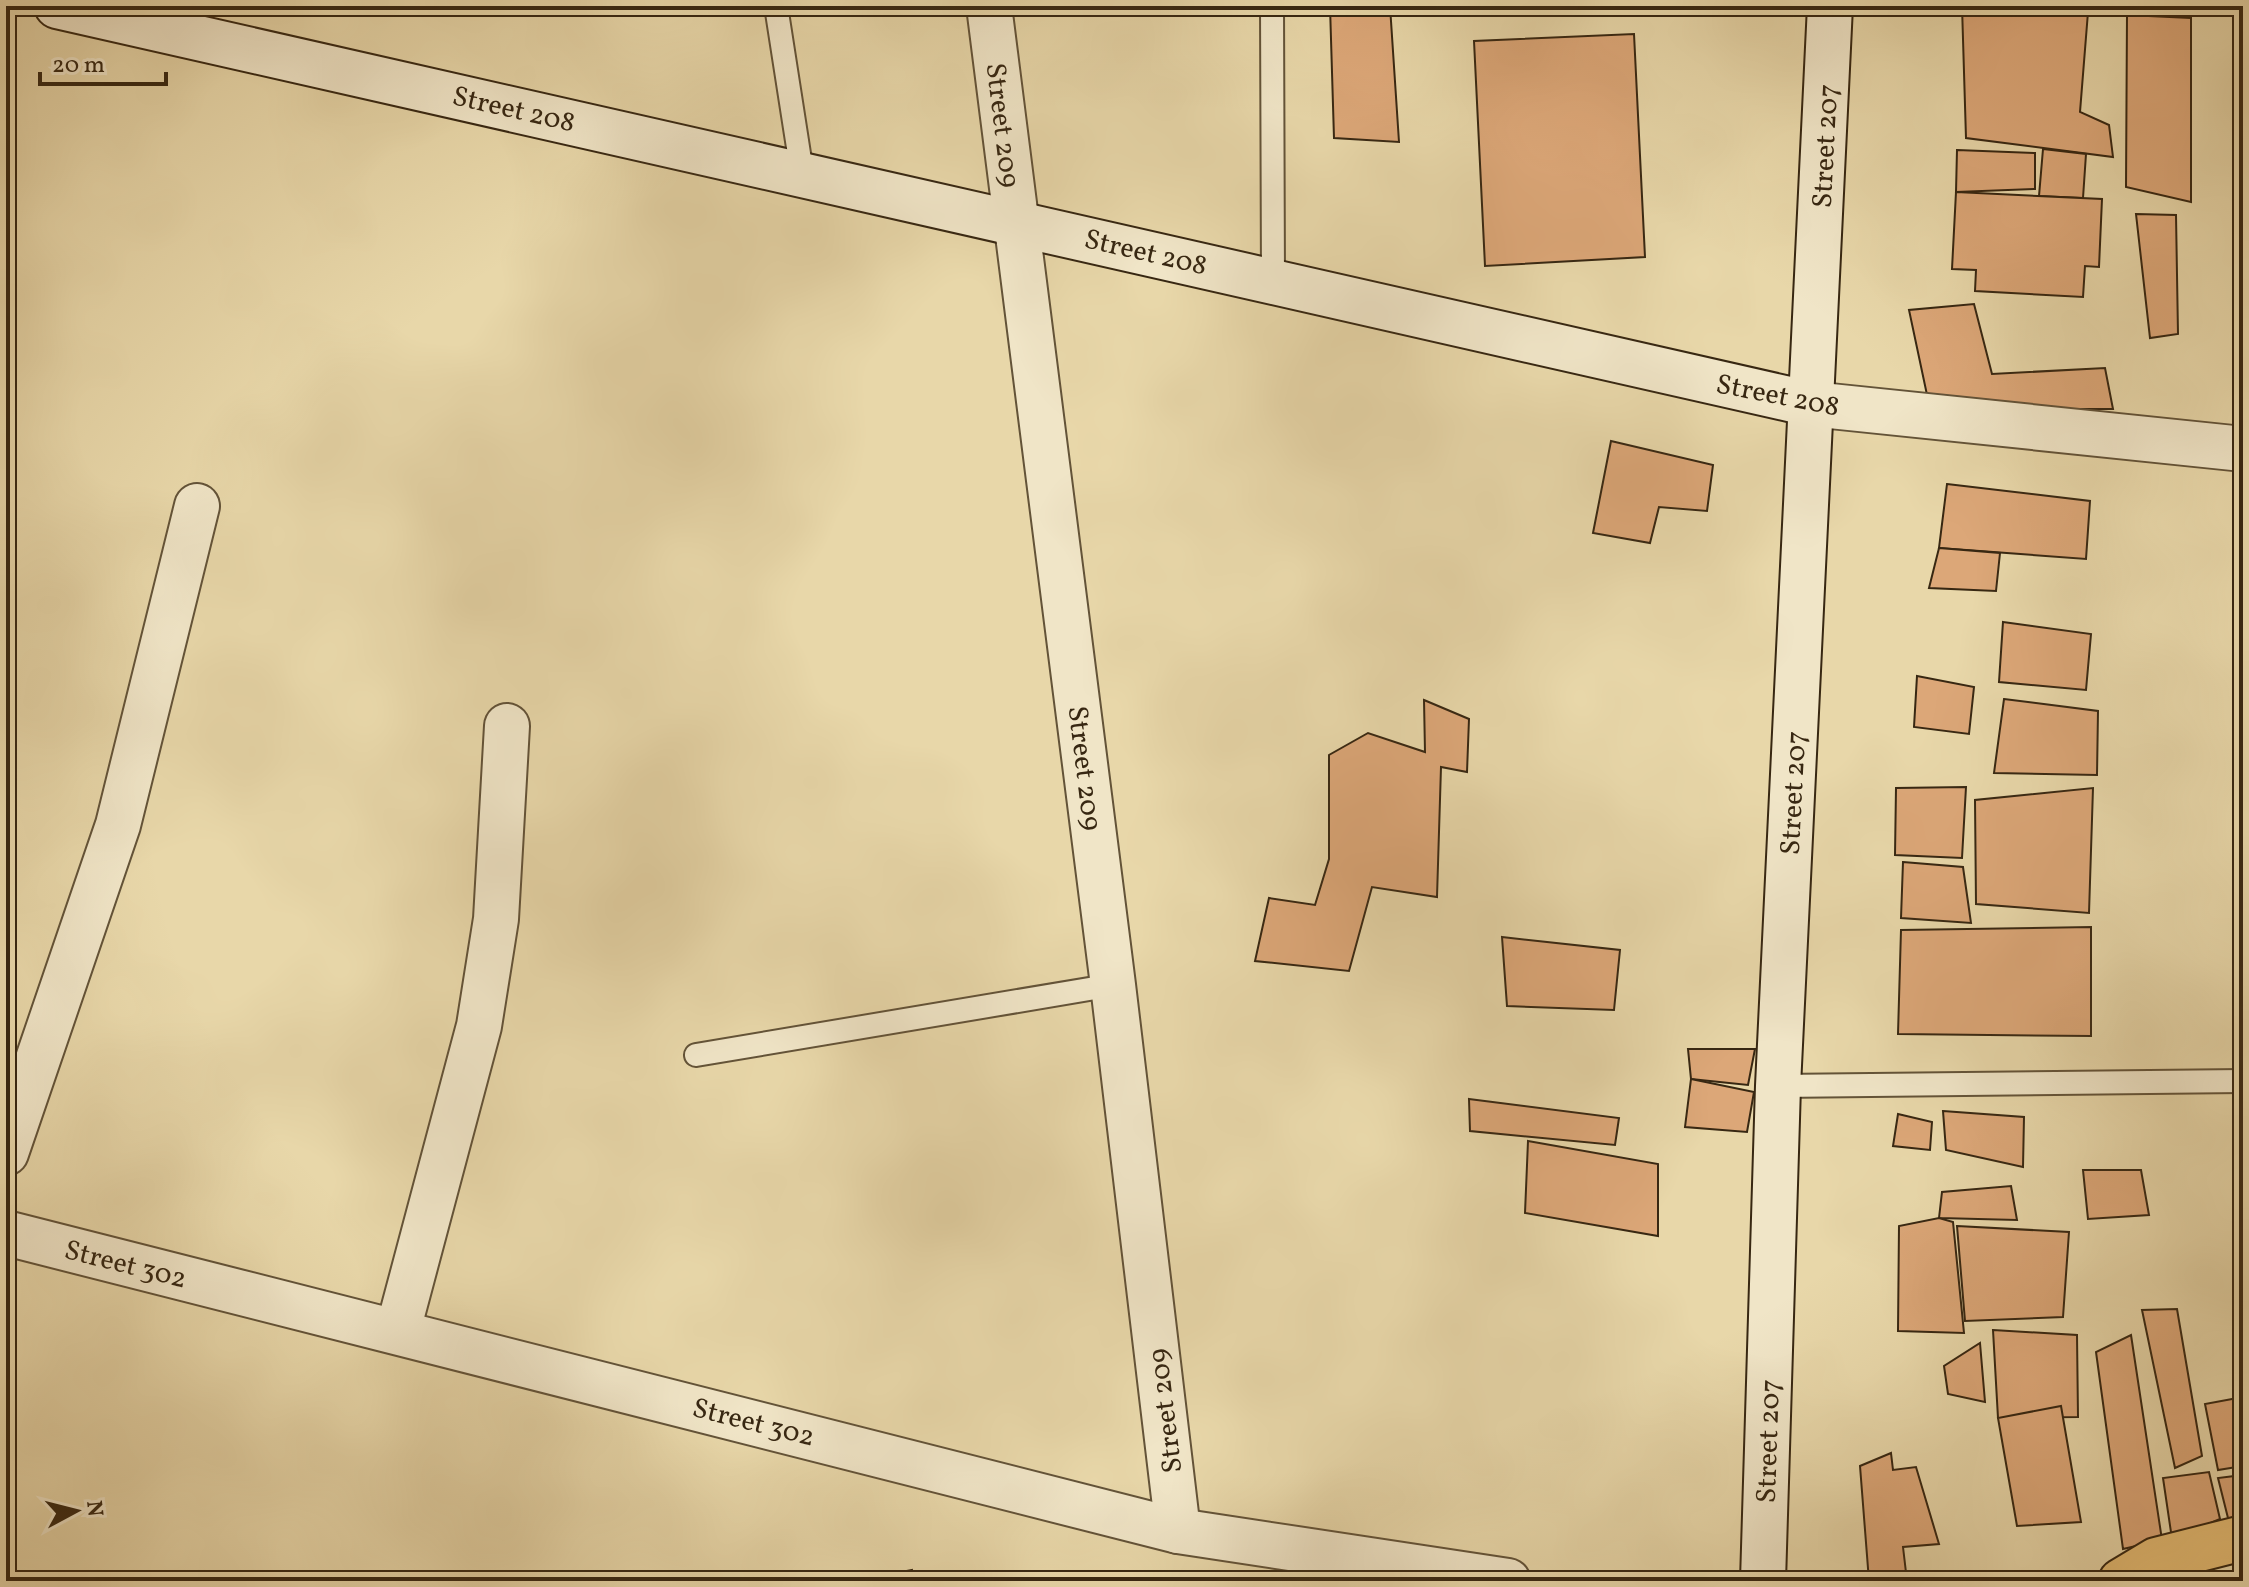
<svg xmlns="http://www.w3.org/2000/svg" width="2249" height="1587" font-family="Vollkorn,serif">
  <style>
    .building { fill: #dca778; stroke: #372712; stroke-width: 2 }
    .lines { fill: none; stroke-linecap: round; stroke-linejoin: round }
    .lane-casing { stroke: #635338; stroke-width: 26 }
    .street-casing { stroke: #635338; stroke-width: 48 }
    .secondary-casing { stroke: #372712; stroke-width: 48 }
    .primary-casing { stroke: #372712; stroke-width: 48 }
    .lane { stroke: #f0e5c7; stroke-width: 22 }
    .street { stroke: #f0e5c7; stroke-width: 44 }
    .secondary { stroke: #f0e5c7; stroke-width: 44 }
    .primary { stroke: #e4bc74; stroke-width: 44 }
    .labels { text-anchor: middle; stroke-width: 6; stroke-linejoin: round; paint-order: stroke }
    .street-label { font-size: 28px; fill: #372712; stroke: #f0e5c7 }
  </style>
  <rect width="100%" height="100%" fill="#e8d7a9"/>
  <filter id="stains"><feTurbulence type="fractalNoise" baseFrequency=".0025" numOctaves="4"/><feColorMatrix values="0 0 0 0 .2 0 0 0 0 .09 0 0 0 0 .02 0 0 0 .5 -.17"/></filter>
  <radialGradient id="worn" r=".72"><stop offset=".6" stop-color="#630" stop-opacity="0"/><stop offset="1" stop-color="#630" stop-opacity=".3"/></radialGradient>
  <g class="building">
    <polygon points="1330,6 1390,6 1399,142 1334,138"/>
    <polygon points="1962,6 2025,6 2088,12 2080,112 2109,125 2113,157 1966,138"/>
    <polygon points="2127,15 2191,18 2191,202 2126,187"/>
    <polygon points="1634,34 1645,257 1485,266 1474,41"/>
    <polygon points="2043,149 2086,154 2083,198 2039,196"/>
    <polygon points="1957,150 2035,153 2035,189 1956,192"/>
    <polygon points="1956,192 2102,199 2099,267 2085,266 2083,297 1975,291 1976,270 1952,269"/>
    <polygon points="2136,214 2176,215 2178,334 2150,338"/>
    <polygon points="1974,304 1992,374 2105,368 2113,409 1930,409 1909,310"/>
    <polygon points="1611,441 1713,465 1707,511 1659,507 1650,543 1593,533"/>
    <polygon points="1947,484 2090,501 2086,559 1939,548"/>
    <polygon points="1939,548 2000,553 1996,591 1929,588"/>
    <polygon points="2003,622 2091,634 2086,690 1999,682"/>
    <polygon points="1917,676 1974,687 1969,734 1914,727"/>
    <polygon points="2004,699 2098,711 2097,775 1994,773"/>
    <polygon points="1424,700 1469,719 1467,772 1441,767 1437,897 1372,887 1349,971 1255,961 1269,898 1315,905 1329,859 1329,755 1368,733 1425,752"/>
    <polygon points="1966,787 1962,858 1895,855 1896,788"/>
    <polygon points="2093,788 2089,913 1976,904 1975,800"/>
    <polygon points="1903,862 1963,867 1971,923 1901,918"/>
    <polygon points="2091,927 2091,1036 1898,1034 1901,930"/>
    <polygon points="1502,937 1620,950 1614,1010 1507,1006"/>
    <polygon points="1688,1049 1755,1049 1748,1085 1691,1079"/>
    <polygon points="1691,1079 1754,1092 1747,1132 1685,1127"/>
    <polygon points="1469,1099 1619,1118 1615,1145 1470,1131"/>
    <polygon points="1943,1111 2024,1117 2023,1167 1946,1150"/>
    <polygon points="1898,1114 1932,1122 1930,1150 1893,1146"/>
    <polygon points="1528,1141 1658,1164 1658,1236 1525,1213"/>
    <polygon points="2083,1170 2141,1170 2149,1215 2088,1219"/>
    <polygon points="2011,1186 2017,1220 1939,1218 1942,1192"/>
    <polygon points="1939,1218 1953,1222 1964,1333 1898,1331 1899,1226"/>
    <polygon points="1957,1226 2069,1232 2063,1317 1965,1321"/>
    <polygon points="2177,1309 2202,1456 2175,1468 2142,1310"/>
    <polygon points="1993,1330 2077,1335 2078,1417 1998,1418"/>
    <polygon points="2131,1335 2162,1540 2123,1549 2096,1352"/>
    <polygon points="1980,1343 1985,1402 1948,1394 1944,1366"/>
    <polygon points="2243,1397 2243,1466 2218,1470 2205,1404"/>
    <polygon points="2061,1406 2081,1522 2017,1526 1998,1418"/>
    <polygon points="1891,1453 1893,1470 1916,1467 1939,1544 1903,1547 1907,1581 1869,1581 1860,1466"/>
    <polygon points="2209,1472 2220,1519 2172,1539 2163,1478"/>
    <polygon points="2243,1475 2243,1520 2230,1526 2218,1478"/>
    <polygon points="912,1570 914,1581 855,1581"/>
  </g>
  <g class="lines">
    <defs>
      <g id="lane">
        <polyline points="776,6 802,173"/>
        <polyline points="1272,6 1273,281"/>
        <polyline points="696,1055 1113,985"/>
        <polyline points="1778,1086 2243,1081"/>
      </g>
      <g id="street">
        <polyline points="989,6 1113,985 1178,1531"/>
        <polyline points="1811,404 2243,449"/>
        <polyline points="6,1153 118,825 197,506"/>
        <polyline points="6,1233 1178,1531 1508,1581"/>
        <polyline points="398,1330 479,1026 496,919 507,726"/>
      </g>
      <g id="secondary">
        <polyline points="57,6 1811,404"/>
        <polyline points="1763,1581 1778,1086 1830,6"/>
      </g>
      <polyline id="primary" points="2121,1581 2156,1560 2243,1538"/>
    </defs>
    <use href="#lane" class="lane-casing"/>
    <use href="#street" class="street-casing"/>
    <use href="#secondary" class="secondary-casing"/>
    <use href="#primary" class="primary-casing"/>
    <use href="#lane" class="lane"/>
    <use href="#street" class="street"/>
    <use href="#secondary" class="secondary"/>
    <use href="#primary" class="primary"/>
  </g>
  <g class="labels">
    <g class="street-label">
      <text transform="translate(514 108) rotate(13)" y="10">Street 208</text>
      <text transform="translate(1004 125) rotate(83)" y="10">Street 209</text>
      <text transform="translate(1824 146) rotate(-87)" y="10">Street 207</text>
      <text transform="translate(1146 251) rotate(13)" y="10">Street 208</text>
      <text transform="translate(1778 394) rotate(11)" y="10">Street 208</text>
      <text transform="translate(1086 768) rotate(83)" y="10">Street 209</text>
      <text transform="translate(1792 793) rotate(-87)" y="10">Street 207</text>
      <text transform="translate(126 1263) rotate(14)" y="10">Street 302</text>
      <text transform="translate(1164 1411) rotate(-97)" y="10">Street 209</text>
      <text transform="translate(754 1421) rotate(14)" y="10">Street 302</text>
      <text transform="translate(1767 1441) rotate(-88)" y="10">Street 207</text>
    </g>
  </g>
  <rect width="2249" height="1587" fill="none" stroke="#e8d7a9" stroke-width="32"/>
  <rect x="8" y="8" width="2233" height="1571" fill="none" stroke="#372712" stroke-width="4"/>
  <rect x="16" y="16" width="2217" height="1555" fill="none" stroke="#372712" stroke-width="2"/>
  <g transform="translate(76 1511) rotate(83)" stroke="#f0e5c7" stroke-width="6" paint-order="stroke">
  <path d="M0-6L14 30L0 20L-14 30Z" fill="#372712"/>
  <text y="-12" font-size="22" font-weight="bold" text-anchor="middle" fill="#372712">N</text>
  </g>
  <path d="M40 72v12h126v-12" fill="none" stroke="#372712" stroke-width="4"/>
  <text x="52" y="72" font-size="24" fill="#372712" stroke="#f0e5c7" stroke-width="6" paint-order="stroke">20 m</text>
  <rect width="100%" height="100%" filter="url(#stains)"/>
  <rect width="100%" height="100%" fill="url(#worn)"/>
</svg>
